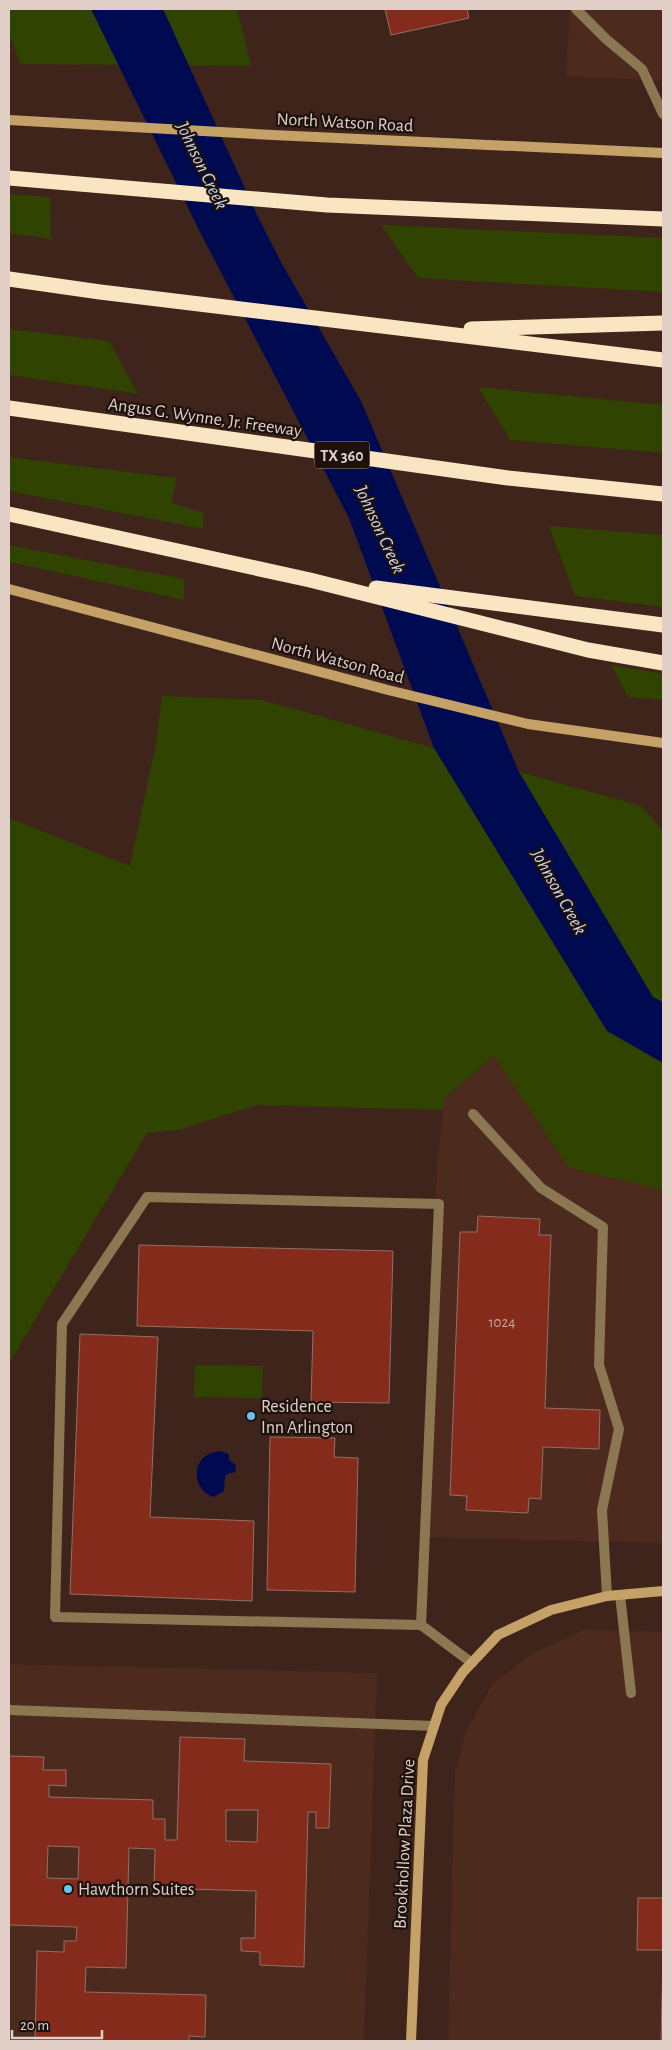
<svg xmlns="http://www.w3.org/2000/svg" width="672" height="2050" font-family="'Alegreya Sans',sans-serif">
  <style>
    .built { fill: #4c2b1e }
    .green { fill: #304300 }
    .water { fill: #000a51 }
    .building { fill: #852b1b; stroke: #917068; fill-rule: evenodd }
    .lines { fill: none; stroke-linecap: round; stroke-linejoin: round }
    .lane { stroke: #8c7753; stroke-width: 10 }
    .secondary { stroke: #c3a167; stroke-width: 10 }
    .highway { stroke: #fae5c2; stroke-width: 15 }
    .poi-dot { fill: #67c4f0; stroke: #1d110d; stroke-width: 2 }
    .labels { text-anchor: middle; stroke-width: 4.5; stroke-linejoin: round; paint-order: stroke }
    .number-label { font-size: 15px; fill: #c9a59c }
    .shield { fill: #1d110d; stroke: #a6958f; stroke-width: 1 }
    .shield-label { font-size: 16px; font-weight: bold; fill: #e0cec7 }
    .street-label { font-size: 18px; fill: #e0cec7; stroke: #1d110d }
    .poi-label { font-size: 18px; fill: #e0cec7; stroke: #1d110d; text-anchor: start }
    .water-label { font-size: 19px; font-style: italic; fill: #cbd6eb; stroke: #1d110d }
  </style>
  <rect width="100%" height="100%" fill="#3f241b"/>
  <g class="built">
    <polygon points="570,9 663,9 663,81 566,76"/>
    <polygon points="494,1056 569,1168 663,1190 663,1543 428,1537 437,1166 443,1110 445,1098"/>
    <polygon points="584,1630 663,1632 663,2041 448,2041 455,1772 466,1732 492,1684 533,1653"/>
    <polygon points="9,1664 377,1673 364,2041 9,2041"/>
  </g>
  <g class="green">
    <polygon points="9,9 237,9 251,66 20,64 9,33"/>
    <polygon points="9,194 50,197 51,239 9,233"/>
    <polygon points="381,225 663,238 663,292 418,278"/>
    <polygon points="9,329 109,341 138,394 9,375"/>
    <polygon points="478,387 663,405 663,453 510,440"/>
    <polygon points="9,457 177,478 171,503 204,513 203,529 9,491"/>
    <polygon points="549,526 663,535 663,607 575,596"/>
    <polygon points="9,545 184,579 184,600 9,562"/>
    <polygon points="611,665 663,674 663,700 628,697"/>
    <polygon points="162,696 262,700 641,806 663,831 663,1190 569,1168 494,1056 445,1098 443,1110 257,1105 179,1130 147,1133 11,1360 9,1360 9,818 130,866 156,744"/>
    <polygon points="195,1365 263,1366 262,1398 194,1397"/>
  </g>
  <g class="water">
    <polygon points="91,9 163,9 259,219 282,264 361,401 519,772 653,997 663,1002 663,1063 607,1031 434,748 349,518 200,232"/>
    <path d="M220,1451L229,1454V1460L236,1465L235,1472L227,1474L225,1477L224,1491L214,1497C191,1491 189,1454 220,1451Z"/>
  </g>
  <g class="building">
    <polygon points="385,9 467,9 469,18 391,35"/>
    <polygon points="478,1216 540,1219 539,1235 551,1235 545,1408 600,1410 599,1449 543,1447 541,1499 529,1498 528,1513 466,1510 467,1496 450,1495 460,1232 477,1232"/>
    <polygon points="139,1245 393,1251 389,1403 311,1402 313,1331 137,1326"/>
    <polygon points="80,1334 158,1337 150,1517 254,1521 252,1601 70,1594"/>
    <polygon points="270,1437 335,1438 334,1457 358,1458 355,1592 267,1590"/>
    <path d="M180,1737L245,1739L244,1761L331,1764L329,1828H316V1812H308L304,1967L260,1965V1952L241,1951V1938H255L256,1891L154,1888L155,1849L129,1848L126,1968L86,1967L85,1992L206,1995L205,2037L189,2036V2041H35L37,1951L64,1952V1941H76L77,1927L9,1925V1756L44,1757L43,1770H66V1786L49,1785V1797L153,1800V1819H165V1840H177ZM226,1810H258L257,1842L226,1841ZM48,1846L79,1847L78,1879L47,1878Z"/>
    <polygon points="638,1898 663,1898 663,1950 637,1950"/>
    <polygon points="663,1958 663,2041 661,2041"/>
  </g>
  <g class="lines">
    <g class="lane">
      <polyline points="576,9 606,39 642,69 663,114"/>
      <polyline points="473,1114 541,1188 603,1227 599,1365 619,1429 602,1510 607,1596"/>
      <polyline points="620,1595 631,1693"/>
      <polyline points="421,1625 439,1204 147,1197 62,1324 55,1617 421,1625 472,1663"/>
      <polyline points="9,1710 434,1726"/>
    </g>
    <g class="secondary">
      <polyline points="9,120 273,135 663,153"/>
      <polyline points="9,589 388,690 528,724 663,743"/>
      <polyline points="411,2041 423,1760 441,1705 463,1672 498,1635 551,1610 607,1596 663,1591"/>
    </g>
    <g class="highway">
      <polyline points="9,178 327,205 663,219"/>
      <polyline points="9,279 100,292 663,360"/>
      <polyline points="471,329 663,323"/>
      <polyline points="9,408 508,478 663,494"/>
      <polyline points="9,514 310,580 588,650 663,663"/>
      <polyline points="376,588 663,625"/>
    </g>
  </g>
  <g class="poi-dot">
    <circle cx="251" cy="1416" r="5"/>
    <circle cx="68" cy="1889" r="5"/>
  </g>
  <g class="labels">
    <g class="number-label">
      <text x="502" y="1327">1024</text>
    </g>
    <rect class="shield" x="314.5" y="441.5" width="55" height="27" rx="4"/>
    <g class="shield-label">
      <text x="342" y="461">TX 360</text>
    </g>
    <g class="street-label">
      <text transform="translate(345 122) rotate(3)" y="6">North Watson Road</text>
      <text transform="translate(205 417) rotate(8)" y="6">Angus G. Wynne, Jr. Freeway</text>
      <text transform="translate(338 660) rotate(15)" y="6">North Watson Road</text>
      <text transform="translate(404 1844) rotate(-87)" y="6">Brookhollow Plaza Drive</text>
    </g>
    <g class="poi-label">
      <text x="261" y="1412">Residence<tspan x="261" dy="21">Inn Arlington</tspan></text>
      <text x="78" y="1895">Hawthorn Suites</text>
    </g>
    <g class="water-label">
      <text transform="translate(203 165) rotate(64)" y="7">Johnson Creek</text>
      <text transform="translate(381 529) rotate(65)" y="7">Johnson Creek</text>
      <text transform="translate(560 891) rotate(61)" y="7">Johnson Creek</text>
    </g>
  </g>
  <rect width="672" height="2050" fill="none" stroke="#e0cec7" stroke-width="20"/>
  <path d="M12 2030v8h90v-8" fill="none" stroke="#e0cec7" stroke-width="2.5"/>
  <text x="20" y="2030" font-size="15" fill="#e0cec7" stroke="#1d110d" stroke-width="4" paint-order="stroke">20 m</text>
</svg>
